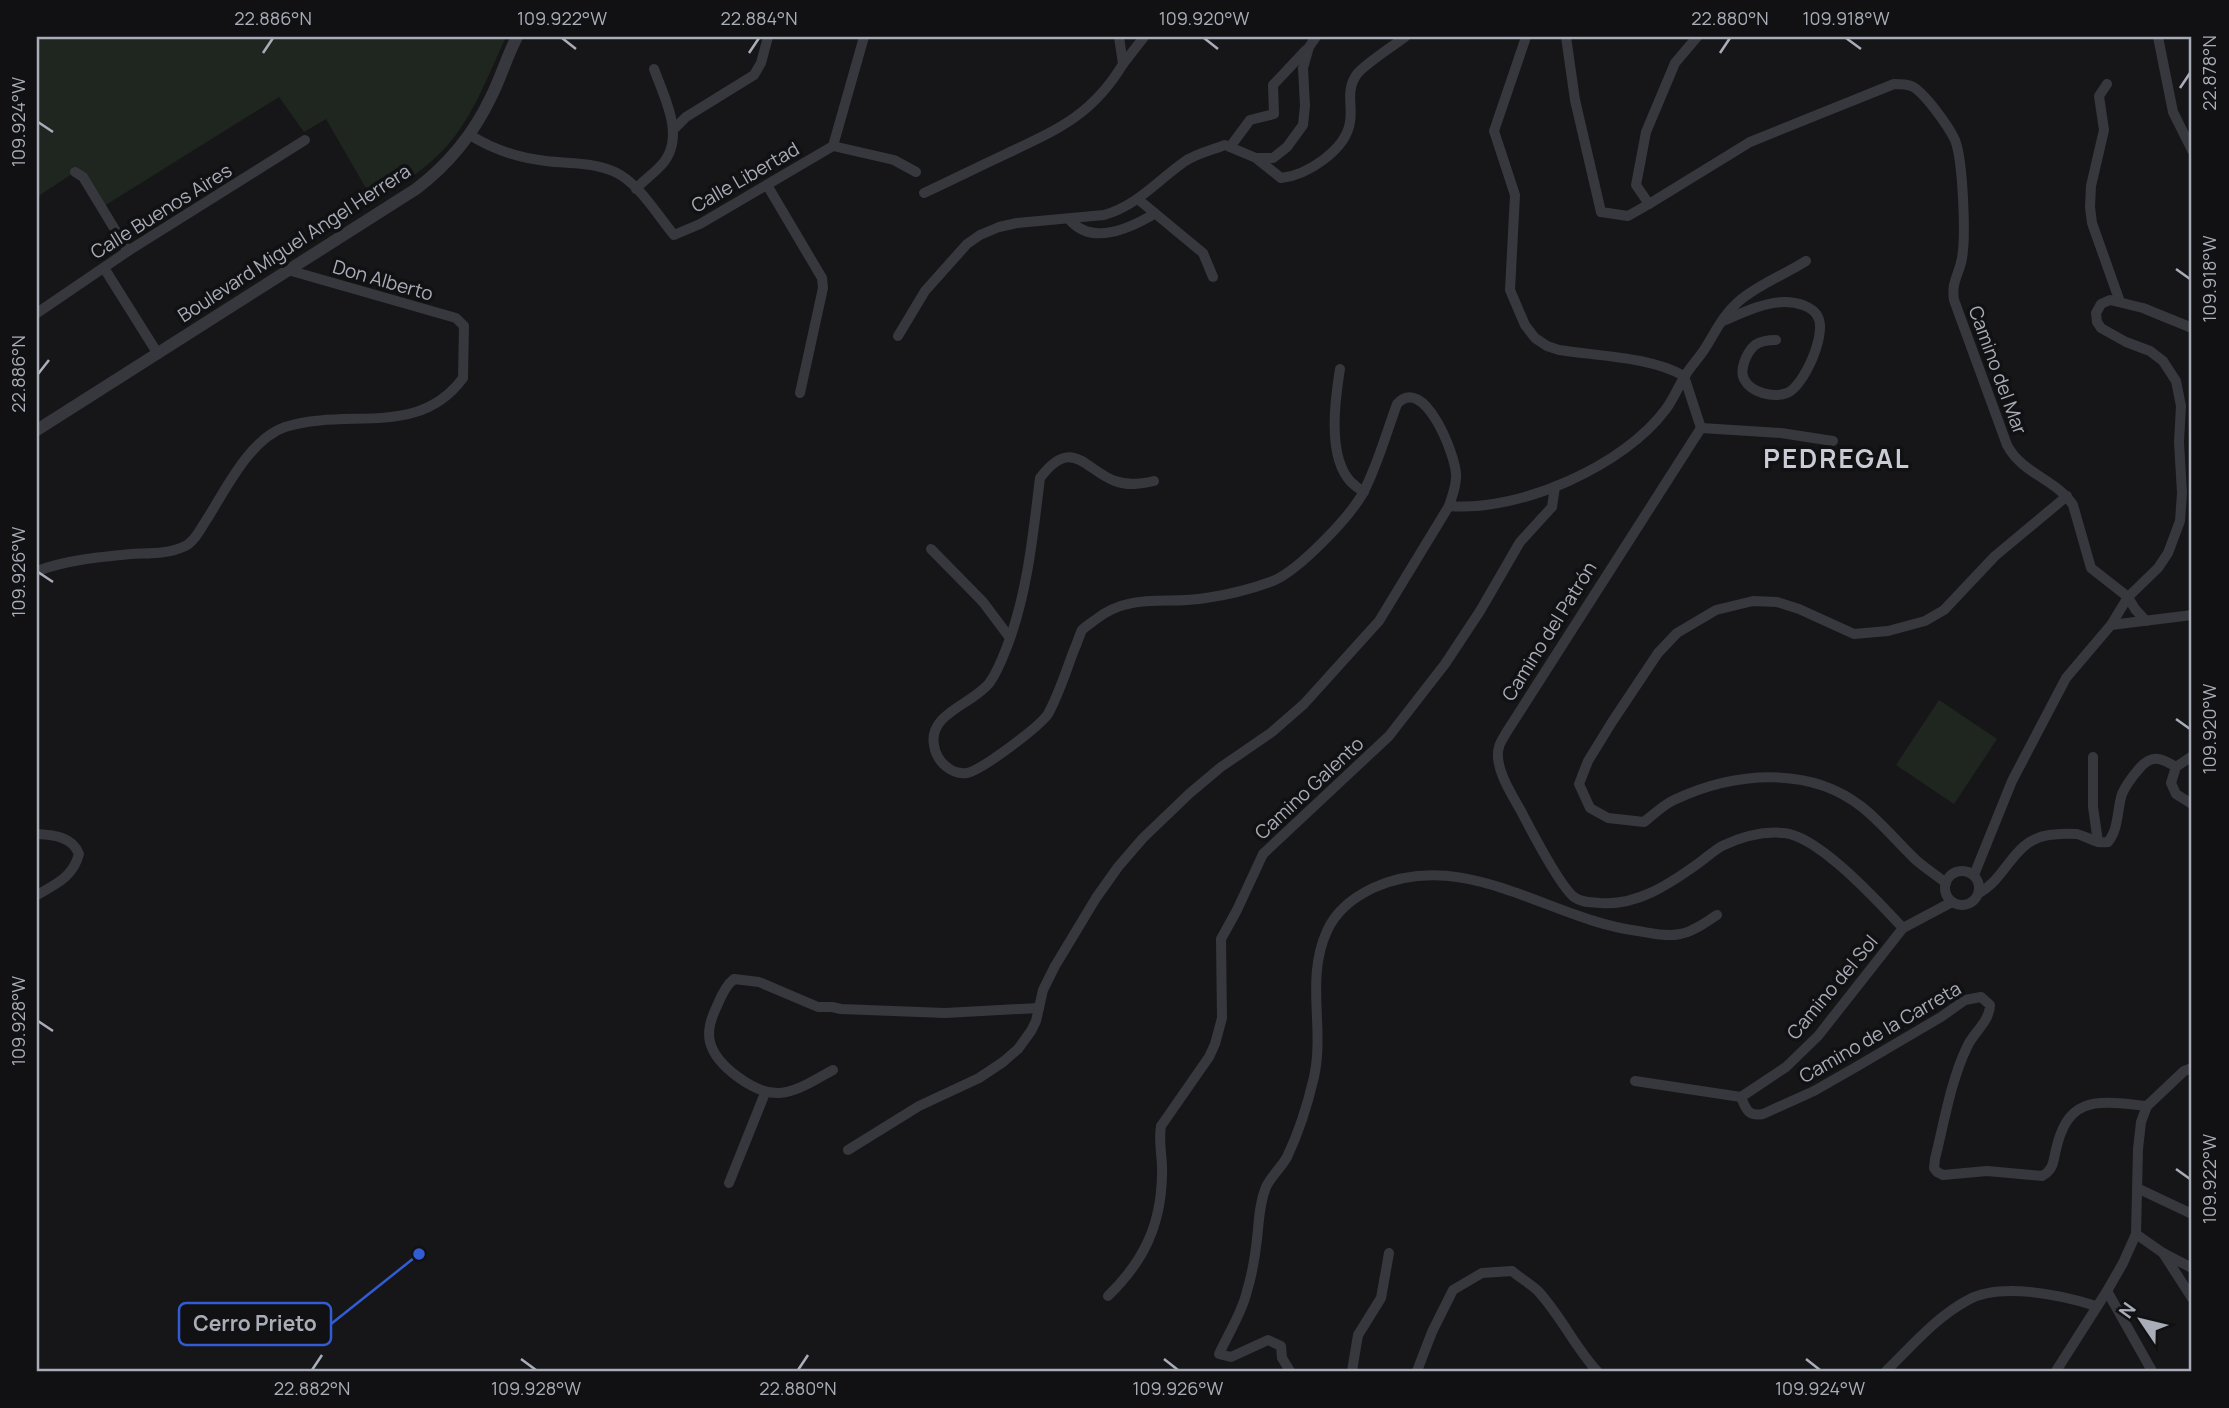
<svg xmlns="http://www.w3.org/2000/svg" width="2229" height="1408" font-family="Manrope,sans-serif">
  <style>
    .green { fill: #1e261f }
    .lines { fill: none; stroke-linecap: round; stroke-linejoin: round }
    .minor { stroke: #37383d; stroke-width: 10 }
    .tertiary { stroke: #37383d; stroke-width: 12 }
    .ticks { fill: none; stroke: #a8adb8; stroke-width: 2.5 }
    .labels { text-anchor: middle; stroke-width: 7; stroke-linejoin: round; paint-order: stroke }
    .street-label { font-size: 19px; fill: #a8adb8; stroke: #111113 }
    .district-label { font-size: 26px; font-weight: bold; letter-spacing: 2px; fill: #c9ccd4; stroke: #111113 }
    .leader { fill: none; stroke: #325cd3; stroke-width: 2.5 }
    .callout-dot { fill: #325cd3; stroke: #111113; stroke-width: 2.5 }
    .callout { fill: #111113; stroke: #325cd3; stroke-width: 2.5 }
    .callout-label { font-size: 21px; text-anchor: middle; font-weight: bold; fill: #a8adb8 }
    .neatline { fill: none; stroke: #a8adb8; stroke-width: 2.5 }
    .ticks-label { font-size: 18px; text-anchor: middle; fill: #a8adb8 }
  </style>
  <rect width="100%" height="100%" fill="#161618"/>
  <g class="green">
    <path d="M37,37H506C489,73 474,115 447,146C426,169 400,186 374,202L326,119L304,132L279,97L101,208L75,172L37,197Z"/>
    <polygon points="1939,700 1997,739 1954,804 1896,765"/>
  </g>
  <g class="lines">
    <g class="minor">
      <path d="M1526,37L1494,131L1515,195L1510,290L1525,325L1535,338L1547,346L1559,350C1598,356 1651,357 1684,376L1701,428L1506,733C1504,737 1500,742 1499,747C1493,766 1512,795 1521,811C1531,830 1559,885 1574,897C1582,903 1591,902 1600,903C1636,906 1668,885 1696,865C1705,859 1713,851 1722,846C1741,837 1763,831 1784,833C1819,836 1879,903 1903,928"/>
      <polyline points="1566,37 1575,100 1601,212 1628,216 1649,204 1636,185 1646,132 1675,63 1697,37"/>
      <polyline points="2158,37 2173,112 2192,150"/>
      <polyline points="1123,64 1144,37"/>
      <polyline points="2107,84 2099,96 2104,130 2091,186 2090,207 2092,223 2120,302"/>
      <polyline points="674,129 686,117 754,75 761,63 768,37"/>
      <path d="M470,135C494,150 519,158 546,161C570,164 593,162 615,172C640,184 657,215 674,235L700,224L833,146L894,160L916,172"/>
      <polyline points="833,146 864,37"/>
      <polyline points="1230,147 1250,120 1274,114 1273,85 1306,50"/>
      <polyline points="1257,158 1273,158 1287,147 1303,125 1305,106 1303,68 1309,47 1316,37"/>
      <polyline points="75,172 83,177 128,251"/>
      <polyline points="767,185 822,278 823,288 800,393"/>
      <path d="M636,189C645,179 656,172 664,162C685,135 664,97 654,69"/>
      <path d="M924,193C952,180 980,166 1008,153C1059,129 1093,114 1123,64L1119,37"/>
      <polyline points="1139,200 1203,253 1213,277"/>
      <path d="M1649,204L1750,142L1894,84C1899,84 1906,84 1911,86C1923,90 1949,127 1955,140C1963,160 1966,236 1962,258C1959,275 1951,282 1954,300L2007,445C2022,474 2056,479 2073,505L2091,568L2128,597L2135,609L2146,621"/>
      <path d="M1069,219C1091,246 1129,229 1154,214"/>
      <polyline points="104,268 158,354"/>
      <polyline points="37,313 128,251 305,140"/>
      <path d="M1723,321C1742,313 1764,302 1785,302C1796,302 1813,306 1818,317C1827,334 1804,386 1787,393C1773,398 1751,393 1744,379C1739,369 1747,352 1755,345C1761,341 1769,340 1776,340"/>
      <path d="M898,336L925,291L967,244L980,235L999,227L1017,223L1104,215C1138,205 1157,181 1184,162C1195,154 1212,150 1225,145L1256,158L1281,178C1307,175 1346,150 1350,122C1353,105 1345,91 1357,74C1366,63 1393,46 1405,37"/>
      <path d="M1340,369C1335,400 1327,457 1351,482C1354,485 1359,489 1364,492"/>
      <polyline points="1701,428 1781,433 1833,441"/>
      <path d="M1154,481C1141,484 1128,486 1115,481C1085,470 1072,435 1040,478C1033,534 1028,590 1008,644C1003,657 998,671 990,682C974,704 928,713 934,745C936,761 951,775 967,773C982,770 1039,727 1048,714C1059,694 1066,671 1074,650C1077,644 1079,636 1082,630C1085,627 1091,623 1095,620C1129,592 1167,605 1206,598C1227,595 1254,588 1273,581C1299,570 1349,518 1363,493C1377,467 1387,431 1397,404C1424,374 1455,454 1456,474C1457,485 1452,496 1449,506C1520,512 1624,466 1666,409C1674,398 1678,387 1685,376C1690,367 1698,359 1704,350C1715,333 1722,316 1738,302C1757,285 1784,275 1806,261"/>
      <polyline points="931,549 983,602 1010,638"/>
      <path d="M37,571C67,560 99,557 131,554C147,553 168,554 183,547C194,543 201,528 207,519C226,489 250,439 285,427C349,407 418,439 463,378L464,326L456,318L288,270"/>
      <polyline points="2111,625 2192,615"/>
      <polyline points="2192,756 2176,767 2171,783 2176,794 2192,804"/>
      <polyline points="2093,757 2093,807 2098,842"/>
      <path d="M37,834C53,835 72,836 79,854C73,877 56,884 37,895"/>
      <circle cx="1962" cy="888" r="17"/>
      <polyline points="1974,875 2012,781 2066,678 2111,625 2128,597 2158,568 2168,553 2180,521 2182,493 2179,442 2181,406 2176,381 2163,361 2150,351 2126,342 2101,328 2097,322 2096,313 2101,304 2110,300 2143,308 2192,328"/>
      <path d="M1946,883C1936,875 1925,868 1916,860C1898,843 1882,823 1862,807C1809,765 1733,772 1674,800C1663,805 1653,815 1644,822L1608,818L1590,808L1579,784L1588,761L1612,722L1658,653L1677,633L1716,610L1753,601L1777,602L1799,609L1854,634L1888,631L1925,621L1944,610L1995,556L2067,496"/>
      <path d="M1979,893C2007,878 2013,840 2049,835C2058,834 2068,833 2077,834C2089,837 2095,844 2108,842C2119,829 2117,809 2122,794C2126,785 2132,777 2138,770C2151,754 2160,757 2176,767"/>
      <path d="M833,1070C817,1078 798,1092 779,1093C755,1094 716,1066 710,1042C707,1030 712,1016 717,1006C721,996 726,985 734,979L759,982L818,1007H832L841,1009L945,1013L1039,1008"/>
      <polyline points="1635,1081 1741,1097"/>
      <path d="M1741,1097C1746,1109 1748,1117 1763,1114L1814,1091L1856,1067L1941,1017L1965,1000L1981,997L1990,1005C1990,1021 1973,1033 1967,1047C1951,1080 1944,1123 1935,1159L1934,1168L1937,1172L1943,1175L1987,1171L2042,1176C2052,1171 2053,1164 2055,1154C2067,1094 2097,1101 2147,1106"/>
      <polyline points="1741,1097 1786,1067 1818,1036 1903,928 1952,902"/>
      <polyline points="848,1150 919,1106 979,1078 1003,1062 1018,1049 1031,1031 1036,1021 1043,990 1055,966 1096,898 1118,867 1143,838 1190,793 1221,767 1272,732 1304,704 1379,621 1449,506"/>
      <polyline points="729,1183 765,1093"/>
      <polyline points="2137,1188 2192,1214"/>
      <polyline points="2136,1234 2163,1253 2192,1268"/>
      <polyline points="2163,1253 2192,1298"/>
      <polyline points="2107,1291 2152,1371"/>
      <path d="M1108,1296C1144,1261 1161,1225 1162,1175C1163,1158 1158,1143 1161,1126L1209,1057L1215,1044L1222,1018L1221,939L1237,910L1263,854L1389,736L1445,664L1480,611L1520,542L1552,507L1555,487"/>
      <path d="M1290,1371L1282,1358L1281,1346L1268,1340L1231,1357L1219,1354C1228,1334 1242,1313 1247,1291C1252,1275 1255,1257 1257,1239C1259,1222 1259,1204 1266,1187C1271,1176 1281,1168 1287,1157C1299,1132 1308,1103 1314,1077C1325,1027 1305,979 1327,931C1336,911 1354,897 1373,888C1465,846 1550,920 1638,931C1651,933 1666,937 1680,934C1693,932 1706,922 1717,915"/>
      <polyline points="1352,1371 1358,1335 1381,1298 1389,1253"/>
      <path d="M1417,1371L1432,1332L1453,1290L1482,1273L1512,1271C1520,1278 1531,1284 1538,1291C1561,1316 1575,1347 1597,1371"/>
      <path d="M1886,1371C1912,1346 1936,1317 1968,1300C2000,1282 2063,1295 2096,1306"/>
      <polyline points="2056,1371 2107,1291 2123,1263 2136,1234 2138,1149 2141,1122 2147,1106 2184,1071 2192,1068"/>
    </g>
    <path class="tertiary" d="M37,430L416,189C449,164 473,135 491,97C501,77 507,56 517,37"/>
  </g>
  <path class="ticks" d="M562,38L576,49M1204,38L1218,49M1846,38L1861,49M263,53L273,38M749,53L759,38M1720,53L1730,38M2180,88L2190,73M38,122L53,132M2176,269L2190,279M38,374L49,360M38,572L53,582M2176,719L2190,729M38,1021L53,1031M2176,1169L2190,1179M521,1359L536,1370M1164,1359L1178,1370M1806,1359L1820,1370M312,1370L322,1355M798,1370L808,1355"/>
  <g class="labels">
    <g class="street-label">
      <text transform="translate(745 177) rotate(-30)" y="7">Calle Libertad</text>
      <text transform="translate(161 211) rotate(-32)" y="7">Calle Buenos Aires</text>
      <text transform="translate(294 243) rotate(-33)" y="7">Boulevard Miguel Angel Herrera</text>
      <text transform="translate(383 280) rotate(16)" y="7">Don Alberto</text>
      <text transform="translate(1998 370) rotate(70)" y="7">Camino del Mar</text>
      <text transform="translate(1549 631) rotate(-58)" y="7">Camino del Patrón</text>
      <text transform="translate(1309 788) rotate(-43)" y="7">Camino Galento</text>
      <text transform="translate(1832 987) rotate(-50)" y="7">Camino del Sol</text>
      <text transform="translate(1880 1032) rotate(-30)" y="7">Camino de la Carreta</text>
    </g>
    <g class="district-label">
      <text x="1837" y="468">PEDREGAL</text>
    </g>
  </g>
  <path class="leader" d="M419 1254L331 1324"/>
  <circle class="callout-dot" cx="419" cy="1254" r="7"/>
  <rect class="callout" x="179" y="1303" width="152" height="42" rx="7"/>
  <g class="callout-label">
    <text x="255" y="1331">Cerro Prieto</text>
  </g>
  <rect width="2229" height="1408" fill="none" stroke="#111113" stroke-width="77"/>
  <g transform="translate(2141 1320) rotate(305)" stroke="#111113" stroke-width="5" paint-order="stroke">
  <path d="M0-5L12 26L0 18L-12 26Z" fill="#a8adb8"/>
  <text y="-10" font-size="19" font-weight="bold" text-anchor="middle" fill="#a8adb8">N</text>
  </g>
  <rect x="38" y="38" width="2152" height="1332" class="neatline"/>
  <g class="ticks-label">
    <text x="273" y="25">22.886°N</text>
    <text x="562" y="25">109.922°W</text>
    <text x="759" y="25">22.884°N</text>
    <text x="1204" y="25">109.920°W</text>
    <text x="1730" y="25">22.880°N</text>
    <text x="1846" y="25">109.918°W</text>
    <text transform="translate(2210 73) rotate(-90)" y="6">22.878°N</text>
    <text transform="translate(19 122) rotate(-90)" y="6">109.924°W</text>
    <text transform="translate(2210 279) rotate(-90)" y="6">109.918°W</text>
    <text transform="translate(19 374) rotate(-90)" y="6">22.886°N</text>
    <text transform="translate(19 572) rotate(-90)" y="6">109.926°W</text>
    <text transform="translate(2210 729) rotate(-90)" y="6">109.920°W</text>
    <text transform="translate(19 1021) rotate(-90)" y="6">109.928°W</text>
    <text transform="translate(2210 1179) rotate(-90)" y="6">109.922°W</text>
    <text x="312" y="1395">22.882°N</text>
    <text x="536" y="1395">109.928°W</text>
    <text x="798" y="1395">22.880°N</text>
    <text x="1178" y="1395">109.926°W</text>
    <text x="1820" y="1395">109.924°W</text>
  </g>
</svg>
